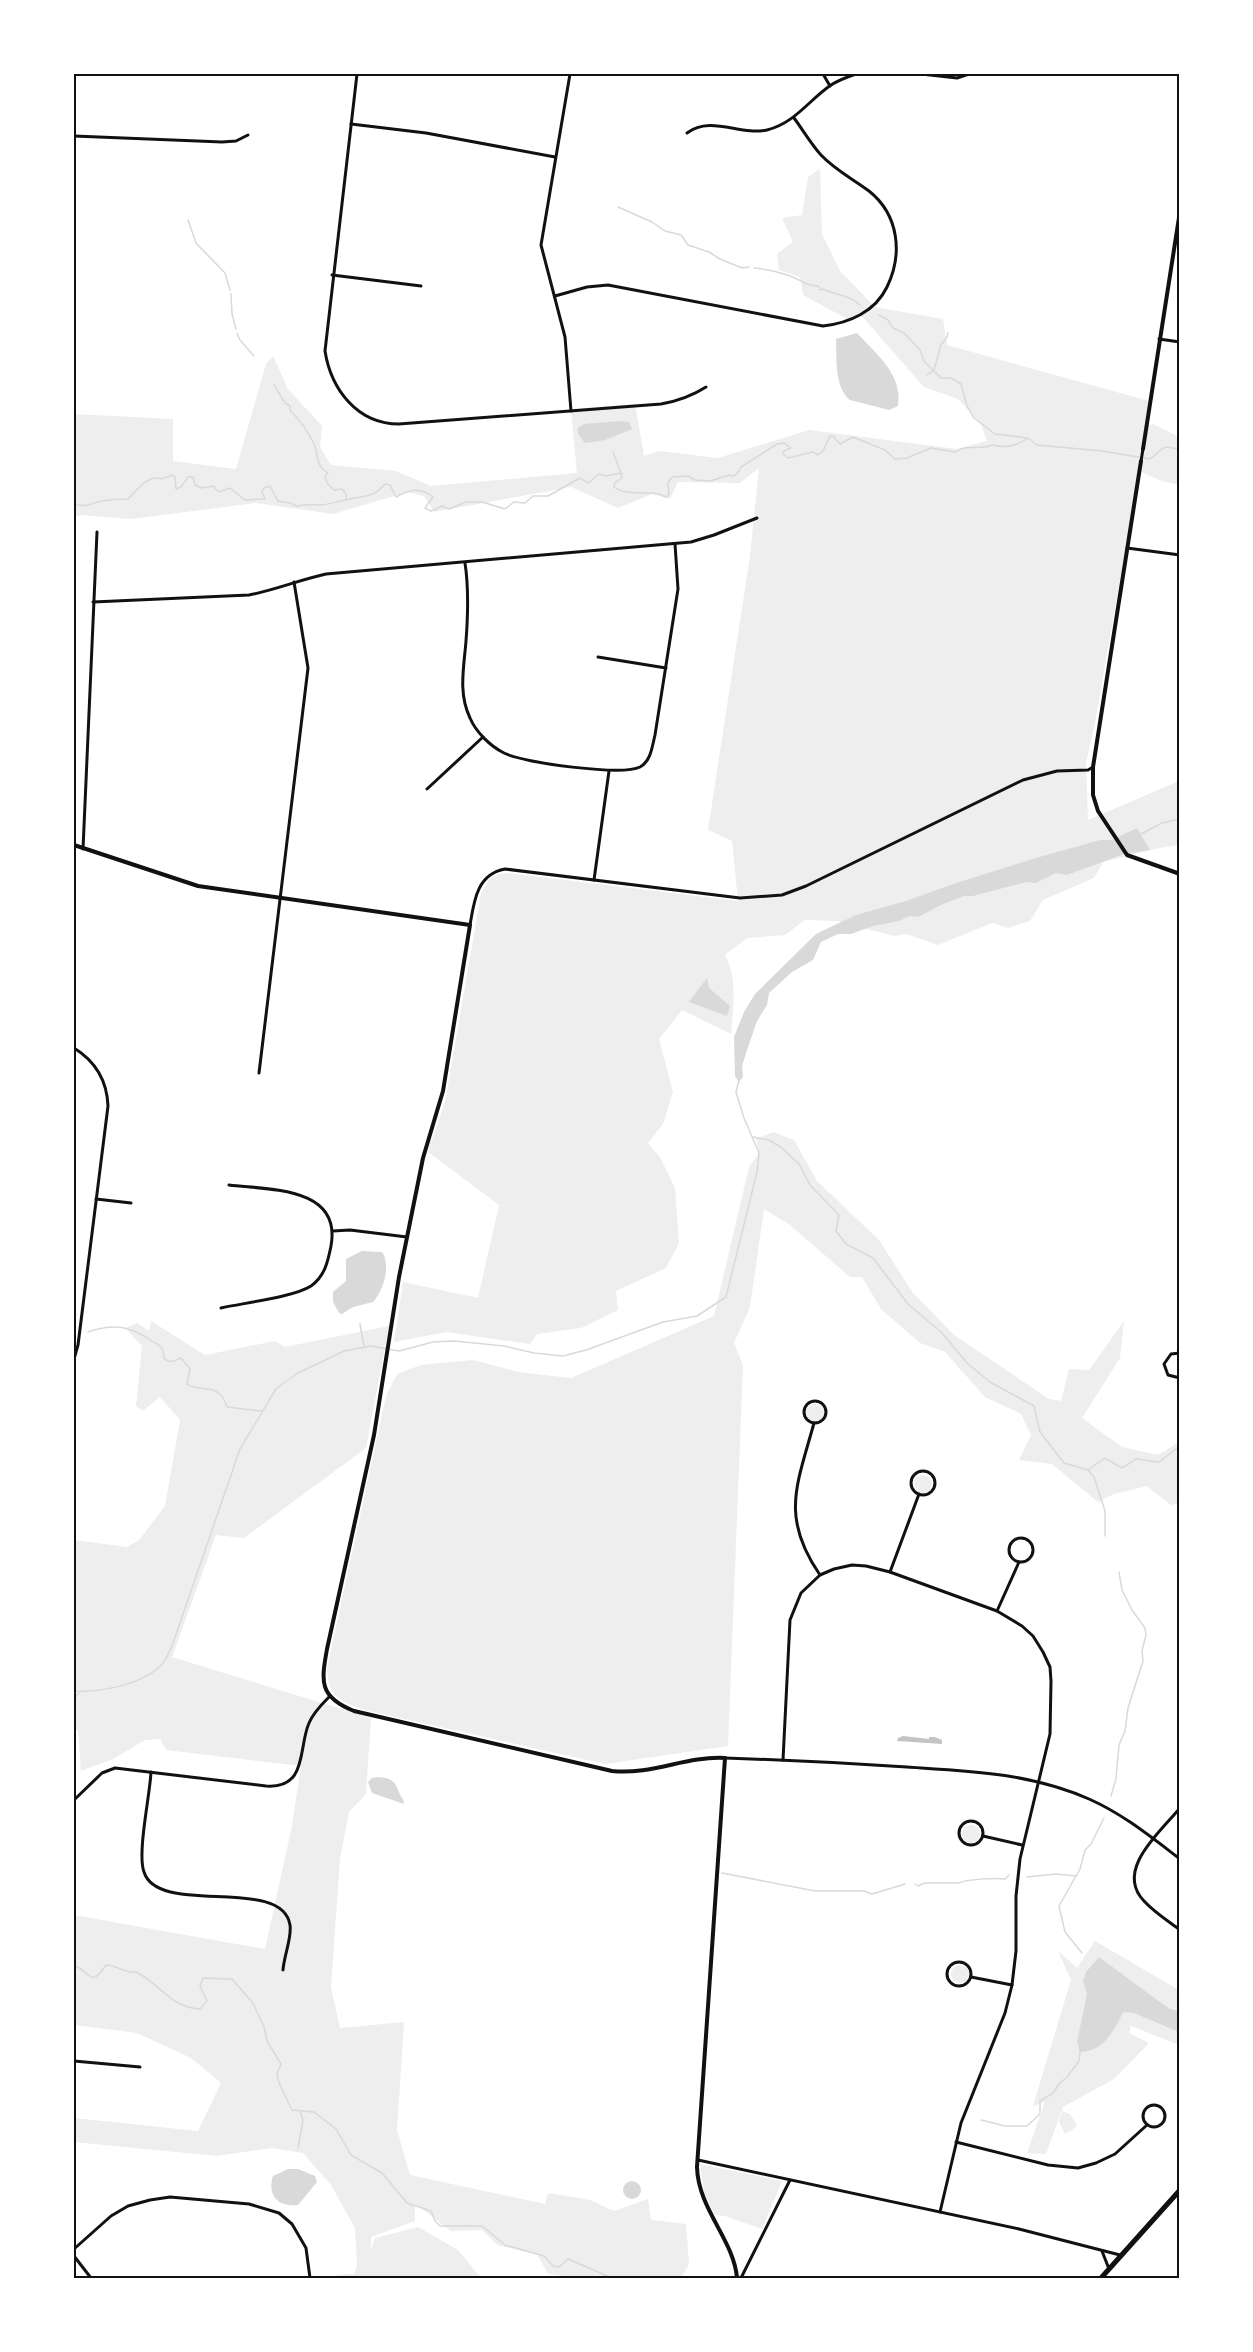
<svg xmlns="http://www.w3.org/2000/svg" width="1253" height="2352" font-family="'Crimson Pro',serif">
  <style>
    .green { fill: #eee }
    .water { fill: #d9d9d9 }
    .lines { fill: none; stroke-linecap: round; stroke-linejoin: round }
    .stream { stroke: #d9d9d9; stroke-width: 1.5 }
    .building { fill: #c4c4c4 }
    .minor { stroke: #111; stroke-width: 3 }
    .tertiary { stroke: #111; stroke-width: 4 }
    .trunk { stroke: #111; stroke-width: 5 }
    .neatline { fill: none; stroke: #111; stroke-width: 2 }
  </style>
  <rect width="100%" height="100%" fill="#fff"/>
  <g class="green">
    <path d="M820,169L822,234L840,271L875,307L943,319L947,345L1149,401L1145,426L1153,424L1179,437V485L1162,481L1139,471L1094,728L1086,763L1088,820L1179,781V845L1159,848L1103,862L1094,878L1043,900L1030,921L1008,928L992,923L938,945L906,934L894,936L837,921L805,920L785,935L747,938L725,955C738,979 733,1007 731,1034L682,1010L659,1039L673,1092L663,1124L648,1143L660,1157L675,1188L679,1243L666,1268L616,1291L618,1310L581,1328L537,1334L530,1344L446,1332L394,1342L403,1282L478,1298L499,1205L428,1152L430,1142L432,1140L445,1102L481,894L489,879L498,874L508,873L738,901L732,841L708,830L750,556L759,468L740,483L678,482L670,499L652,494L618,508L571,487L434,512L424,496L408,492L333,514L256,503L131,519L81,515L74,517V414L173,419V461L236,469L266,364L273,356L288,389L322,426L320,447L331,465L396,471L431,486L577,473L571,409L635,404L644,456L659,451L718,458L809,430L957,449L987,441L981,424L958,399L924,387L860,314L849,320L803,295L800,277L779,270L777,254L793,242L782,218L802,215L808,177Z"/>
    <path d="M773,1132L794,1140L817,1181L879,1240L913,1293L954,1335L1049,1399L1061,1401L1069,1369L1089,1370L1124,1321L1120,1358L1082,1418L1122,1447L1158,1455L1179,1442V1503L1171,1505L1147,1486L1114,1494L1098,1502L1052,1464L1019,1460L1031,1435L1021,1414L985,1397L945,1352L920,1343L881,1309L862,1277H850L790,1225L764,1209L750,1307L734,1343L743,1365L728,1746L605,1764L364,1710C339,1701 328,1696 327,1668L386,1396L397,1374L421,1365L473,1360L518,1372L571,1378L714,1316L749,1167L759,1153L756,1139Z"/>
    <polygon points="151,1321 205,1355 275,1341 285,1347 389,1326 366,1448 244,1538 216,1535 172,1657 371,1718 366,1794 349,1812 340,1859 331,1987 340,2028 404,2022 397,2130 410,2175 545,2204 548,2193 590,2200 614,2211 648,2199 651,2220 686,2224 689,2264 681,2278 579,2278 548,2274 537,2254 497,2245 482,2230 451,2231 415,2204 415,2221 371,2237 371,2250 375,2238 418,2227 458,2250 481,2278 336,2278 337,2275 354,2274 357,2265 355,2228 331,2185 303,2153 272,2148 217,2156 74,2142 74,2118 198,2131 221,2083 191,2058 137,2033 74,2025 74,1915 265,1949 292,1826 301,1766 166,1750 160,1739 145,1740 113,1759 81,1771 78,1730 74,1730 74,1540 127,1547 139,1540 165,1506 180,1420 160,1397 143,1411 136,1406 142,1346 125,1328 137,1323 149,1331"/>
    <circle cx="815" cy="1413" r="9"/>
    <circle cx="923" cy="1484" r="9"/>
    <circle cx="971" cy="1834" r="9"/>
    <polygon points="1095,1941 1179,1990 1179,2045 1131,2026 1129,2033 1149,2043 1114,2079 1063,2107 1046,2154 1027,2153 1045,2102 1033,2106 1071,1980 1058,1951 1077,1968"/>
    <circle cx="960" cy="1974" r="9"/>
    <polygon points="1062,2111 1070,2114 1077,2125 1072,2130 1065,2134 1059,2122"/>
    <polygon points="700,2164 782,2181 762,2229 725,2216 715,2215 704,2192"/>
  </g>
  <g class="water">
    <path d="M857,333C876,354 903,374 898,406L889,410L850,400C834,387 837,358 836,339Z"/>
    <polygon points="620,421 629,422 632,429 605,440 585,443 578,434 578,428 584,424"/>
    <polygon points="1137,828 1150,850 1124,854 1067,875 1056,873 1036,883 1026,882 973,896 964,896 941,905 918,917 910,916 899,921 873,926 851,934 838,934 821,942 813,960 792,972 769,993 767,1005 757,1021 747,1050 742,1066 743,1077 739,1082 735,1076 734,1037 744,1012 755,994 816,934 856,915 906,901 956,883 1036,858 1100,840 1112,840"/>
    <polygon points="707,978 709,988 730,1006 727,1016 689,1002"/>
    <path d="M362,1251L382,1252C391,1265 384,1290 373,1302L353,1307L342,1314L339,1313L333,1302V1292L346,1281V1259Z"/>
    <path d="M378,1777C389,1778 395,1780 398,1790C400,1797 404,1798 404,1804L372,1793L368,1782L372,1778Z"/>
    <path d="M1099,1957L1153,1997L1170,2009L1179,2011V2032L1134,2013L1123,2012C1114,2031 1103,2052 1080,2052L1077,2042L1087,1994L1083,1981L1086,1972Z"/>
    <path d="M288,2169H298L315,2176L317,2182L298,2205C278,2207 267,2196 273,2176Z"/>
    <circle cx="632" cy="2190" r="9"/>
  </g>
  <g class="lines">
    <g class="stream">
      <polyline points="618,207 652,222 665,231 681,235 688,245 709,252 720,259 742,268 749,267"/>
      <polyline points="188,220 196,243 225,273 230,290"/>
      <path d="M754,268C765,269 776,271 787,275C799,278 805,286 818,286L820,290L823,289C835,295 850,295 860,305"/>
      <polyline points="231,294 232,314 236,329"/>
      <polyline points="879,315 888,320 893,328 904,333 920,350 924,361 941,378 951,378 961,384 967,406 974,418 995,434 1027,438"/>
      <polyline points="237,333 240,340 254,356"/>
      <polyline points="927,375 934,370 941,345 947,337 948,333"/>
      <path d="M274,385L285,403L290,406V410C300,420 308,432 314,444C319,456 315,466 328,473L325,476L327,483L334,490L342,489L346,494V499"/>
      <polyline points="613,452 621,473"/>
      <path d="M74,505C79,504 83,507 88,505C101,500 114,499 128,499C138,489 148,474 162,479L172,475L175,477L176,489L181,487L188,477H193L195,485L202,488L213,486L219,492L230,488L245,500L265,499L262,492L264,488L270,486L278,501L290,503L297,506C306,504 312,505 321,505C331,504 340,501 350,499C366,495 373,498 385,484L390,485L396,497C409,490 420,486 433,497L425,508L431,511L442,506L449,509L466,502H482L505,509L514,502L525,503L533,496H548L580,478L588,483L599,474L605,476L621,473L622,478L615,483L614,487C628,498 650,488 666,497L669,494L668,483L672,477L688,476L695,480L710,481L729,475L733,476L737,474L741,467L777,444L784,443L791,448L784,451L783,454L788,458L813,452L818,455L823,451L830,436H833L840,444L853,437L885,450L895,459L907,458L931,448L955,452C969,443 978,451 992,445C1005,448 1015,447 1028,438L1037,445L1102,451L1150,459C1164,450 1159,443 1180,450"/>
      <polyline points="1139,835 1162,823 1180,819"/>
      <polyline points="753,1137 769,1140 782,1148 799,1164 810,1185 839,1215 836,1231 846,1244 873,1258 908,1304 942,1333 967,1363 990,1382 1034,1406 1040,1432 1064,1463 1088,1470 1105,1458 1122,1468 1136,1459 1159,1462 1180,1446"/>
      <polyline points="360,1324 364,1347"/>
      <path d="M88,1332C114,1323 130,1326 152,1341C161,1347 163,1346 164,1358C171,1365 174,1360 181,1358L190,1369L187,1384C197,1391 212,1386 220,1394C224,1397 225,1403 227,1407L261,1411"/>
      <polyline points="1088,1470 1094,1477 1105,1511 1105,1536"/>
      <path d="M74,1691C100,1693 145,1684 163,1663C167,1658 169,1651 172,1646L240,1449L276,1389L296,1374L344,1351L371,1346L399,1351L433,1342L454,1341L504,1346L534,1353L563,1356L586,1350L663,1322L697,1316L726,1297L757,1172L759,1153L744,1118L736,1092L739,1080"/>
      <polyline points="74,1699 79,1693"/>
      <polyline points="1111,1796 1116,1779 1119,1745 1125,1731 1128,1708 1143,1661 1142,1651 1146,1635 1145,1628 1132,1610 1122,1590 1119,1572"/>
      <polyline points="722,1873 815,1891 864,1891 872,1894 905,1884"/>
      <polyline points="1027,1877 1056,1874 1076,1876"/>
      <path d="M915,1884L918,1886L925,1883H959C966,1879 996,1878 1005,1879L1009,1875"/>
      <polyline points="1082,1953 1065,1932 1059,1906 1080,1869 1085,1850 1091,1844 1104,1818"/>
      <path d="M74,1965C93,1974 90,1988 106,1965C118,1965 125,1974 136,1972C161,1984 169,2007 200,2009L207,2001L200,1986L203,1978L232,1979L253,2003L264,2027L267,2041L281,2064L277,2074L279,2083L292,2110L314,2112L336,2129L351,2155L382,2173L407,2203L431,2211L435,2221L440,2226H482L505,2245L544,2256L553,2266L559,2267L568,2259L612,2278"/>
      <polyline points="981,2120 1005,2126 1027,2126 1040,2114 1040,2101 1053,2093 1059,2084 1067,2077 1079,2061 1080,2052"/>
      <polyline points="298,2148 303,2120 300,2111"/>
    </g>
  </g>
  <polygon class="building" points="903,1736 929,1739 929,1737 935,1737 942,1740 942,1744 897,1741 898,1738"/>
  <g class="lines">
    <g class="minor">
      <path d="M357,74L325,351C331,389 357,424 399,424L661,404C678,401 692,396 706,387"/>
      <polyline points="570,74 541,245 565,337 571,411"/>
      <polyline points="823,74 830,86"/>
      <polyline points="921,74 957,78 969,74"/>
      <polyline points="351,124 426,133 555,157"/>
      <path d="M687,133C711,115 740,136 767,130C795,123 809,100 831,85C839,80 847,77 856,74"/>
      <polyline points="74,136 222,142 236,141 248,135"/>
      <polyline points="332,275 421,286"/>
      <path d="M555,296L587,287L608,285L823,326C849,323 875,312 887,287C903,254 899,215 869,191C853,179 835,170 821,155C811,144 803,130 794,118"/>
      <polyline points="1159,339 1180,342"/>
      <polyline points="1141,461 1143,449"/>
      <polyline points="1127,548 1180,555"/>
      <path d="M465,563C469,589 468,615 466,641C464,667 458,693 470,718C476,732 490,746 504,753C523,763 622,776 640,767C651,761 652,747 655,735L678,589L675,544"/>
      <path d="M93,602L249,595C275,590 299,580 326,574L691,542L714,535L757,518"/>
      <polyline points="598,657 666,668"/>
      <polyline points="427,789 483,737"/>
      <polyline points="83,849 97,532"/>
      <polyline points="594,880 609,771"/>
      <path d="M470,925C474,901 477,874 505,869L740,898L782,895L806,886L1023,780L1057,771L1088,770L1093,767"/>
      <path d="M74,1048C95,1061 107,1081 108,1106L78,1345L74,1359"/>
      <polyline points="259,1073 308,668 294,582"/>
      <polyline points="96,1199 131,1203"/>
      <polyline points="333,1231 350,1230 407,1237"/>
      <path d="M221,1308C243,1303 294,1297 311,1286C325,1276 328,1261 331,1246C342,1186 268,1190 229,1185"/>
      <polyline points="1180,1353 1171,1354 1164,1364 1168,1375 1180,1378"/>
      <circle cx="815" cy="1412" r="11"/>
      <path d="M814,1423C797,1485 780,1517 820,1575"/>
      <circle cx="923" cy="1483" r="12"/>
      <circle cx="1021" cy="1550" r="12"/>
      <polyline points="890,1572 919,1494"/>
      <polyline points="997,1611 1019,1562"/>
      <path d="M725,1758C786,1760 846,1763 907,1767C969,1771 1031,1773 1089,1799C1123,1814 1151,1837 1180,1859"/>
      <polyline points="783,1760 790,1620 801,1593 820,1575 834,1569 852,1565 866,1566 890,1572 997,1611 1022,1626 1033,1636 1043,1652 1050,1667 1051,1681 1050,1734 1020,1859 1016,1896 1016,1951 1012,1985 1005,2013 961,2123 940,2212"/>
      <path d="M151,1772C150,1795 137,1853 144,1872C158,1917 282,1875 290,1925C292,1938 284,1955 283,1970"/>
      <path d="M74,1800L102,1773L115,1768L266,1786C308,1789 298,1748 309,1723C313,1713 322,1704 329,1697"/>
      <path d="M1180,1808C1161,1831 1114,1870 1144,1901C1154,1912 1168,1921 1180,1930"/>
      <circle cx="971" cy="1833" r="12"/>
      <polyline points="983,1836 1022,1845"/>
      <circle cx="959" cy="1974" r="12"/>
      <polyline points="971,1977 1012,1985"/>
      <polyline points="74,2061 140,2067"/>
      <circle cx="1154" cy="2116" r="11"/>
      <polyline points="956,2142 1048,2165 1078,2168 1096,2163 1115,2154 1147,2125"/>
      <polyline points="698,2160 1019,2229 1120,2255"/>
      <polyline points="74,2249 111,2216 128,2206 150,2200 170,2197 249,2204 279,2213 292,2224 306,2248 310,2278"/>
      <polyline points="1102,2251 1109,2269"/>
      <polyline points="74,2256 91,2278"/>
      <polyline points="741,2278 790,2180"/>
    </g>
    <g class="tertiary">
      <polyline points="1143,449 1180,211"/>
      <polyline points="1141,461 1093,767 1093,795 1098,811 1127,855 1180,874"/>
      <path d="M74,845L198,886L470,925L443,1091L423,1158L399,1277L374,1435L327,1649C321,1682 319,1697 354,1711L612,1771C653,1775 685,1756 725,1758L697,2167C698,2209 734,2240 737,2278"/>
    </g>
    <polyline class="trunk" points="1101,2278 1180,2190"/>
  </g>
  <rect width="1253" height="2352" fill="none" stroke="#ffffff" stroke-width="150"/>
  <rect x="75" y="75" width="1103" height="2202" class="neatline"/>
</svg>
